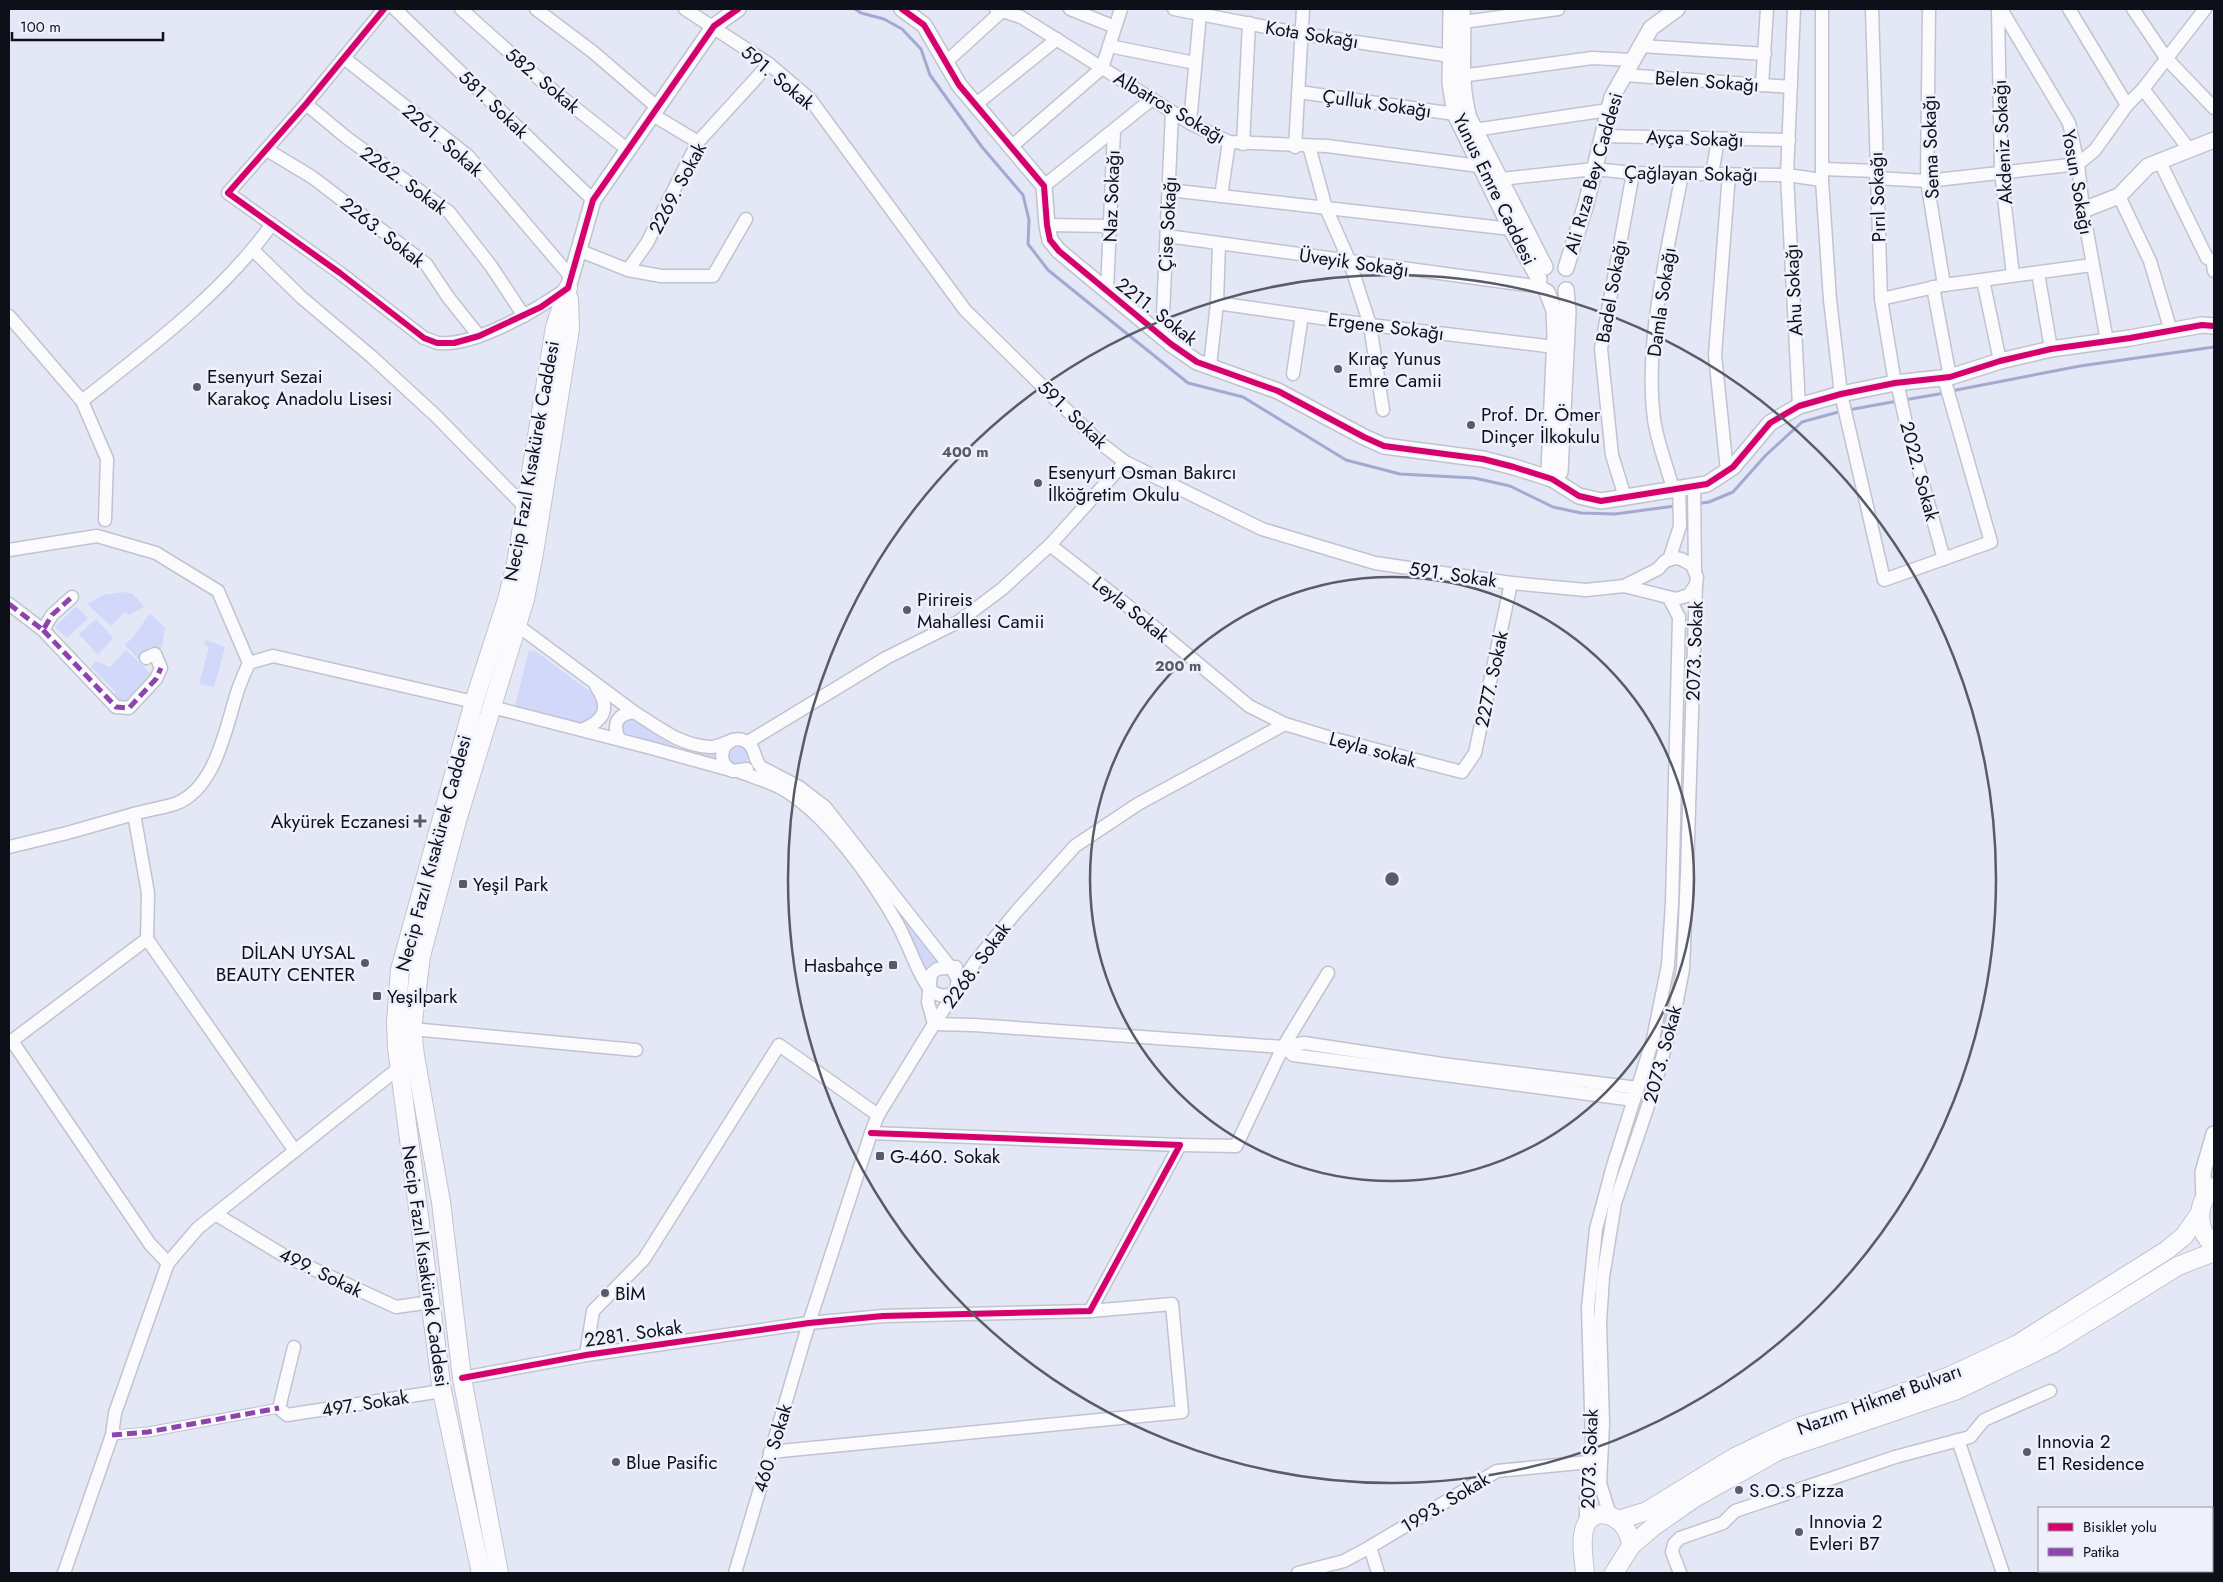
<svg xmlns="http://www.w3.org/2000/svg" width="2223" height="1582" font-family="Jost,sans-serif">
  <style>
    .green { fill: #d2d8f9 }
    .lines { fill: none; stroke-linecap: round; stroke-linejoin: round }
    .stream { stroke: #a3a9d0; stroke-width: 3 }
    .pedestrian-casing { stroke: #c1c3ce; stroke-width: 11 }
    .minor-casing { stroke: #c1c3ce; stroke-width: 15 }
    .tertiary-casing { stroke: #c1c3ce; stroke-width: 18 }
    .secondary-casing { stroke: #c1c3ce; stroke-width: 20 }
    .pedestrian { stroke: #fbfbfe; stroke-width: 9 }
    .minor { stroke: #fbfbfe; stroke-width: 12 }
    .tertiary { stroke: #fbfbfe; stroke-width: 15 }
    .secondary { stroke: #fbfbfe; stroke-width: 18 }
    .quiet { stroke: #8e44ad; stroke-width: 5; stroke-dasharray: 10 5; stroke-linecap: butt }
    .cycleway-casing { stroke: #eef0fc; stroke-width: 9 }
    .cycleway { stroke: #d6006c; stroke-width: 6 }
    .ring { fill: none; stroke: #595b66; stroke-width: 2.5 }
    .poi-dot { fill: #595b66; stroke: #eef0fc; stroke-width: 2 }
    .labels { text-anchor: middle; stroke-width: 5; stroke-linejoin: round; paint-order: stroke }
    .street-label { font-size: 19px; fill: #0e1019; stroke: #eef0fc }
    .poi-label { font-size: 19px; fill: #0e1019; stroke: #eef0fc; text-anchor: start }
    .centre { fill: #595b66; stroke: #eef0fc; stroke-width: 2.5 }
    .ring-label { font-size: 15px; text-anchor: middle; font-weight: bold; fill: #595b66; stroke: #eef0fc; stroke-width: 5; stroke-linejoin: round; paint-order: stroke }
  </style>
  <rect width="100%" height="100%" fill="#e4e7f6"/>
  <g class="green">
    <polygon points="124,592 133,594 144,607 129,615 125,612 111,626 87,604 103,595"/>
    <polygon points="76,606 88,618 67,638 55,627"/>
    <polygon points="150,613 165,628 162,646 157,652 151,649 151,653 142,663 125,645 134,636"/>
    <polygon points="96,619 113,638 98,655 79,634"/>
    <polygon points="206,640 225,647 214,687 199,684 209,647 204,645"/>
    <polygon points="126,650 151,674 122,704 113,696 116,692 91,667 96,661 110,667"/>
    <path d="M529,650L535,651L592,693C604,709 596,715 582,724L515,706Z"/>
    <path d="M631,718C659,736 682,759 718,753V760L624,733L621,729L623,720Z"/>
    <circle cx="739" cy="756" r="9"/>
    <polygon points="896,906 938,960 925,968 893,908"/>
  </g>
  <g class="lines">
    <g class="stream">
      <polyline points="855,9 861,13 884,19 902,29 921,49 930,75 982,147 1023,195 1029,220 1028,244 1048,270 1188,383 1243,397 1346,460 1400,474 1474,478 1510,486 1553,507 1581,513 1615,514 1675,506"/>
      <polyline points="1951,391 2080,366 2214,347"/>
      <polyline points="1904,400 1945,393"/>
      <polyline points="1848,410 1898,401"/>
      <polyline points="1696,504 1709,502 1733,492 1766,455 1802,422 1842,411"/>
    </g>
    <defs>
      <polyline id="pedestrian" points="112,1435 148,1432 279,1408"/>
      <g id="minor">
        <path d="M384,9L306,104L228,193L340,273L424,338C429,339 434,342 438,343C475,347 538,309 568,288"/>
        <polyline points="395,9 593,200"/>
        <polyline points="461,9 545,84 628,150"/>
        <polyline points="536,9 593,52 658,108"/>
        <polyline points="685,9 769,64 810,99 965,310 1099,442 1125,462 1262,529 1375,563 1511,583 1586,590 1624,586 1658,569 1665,561 1675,558 1681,559 1692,565 1697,577 1696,584 1689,595 1676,599 1624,586"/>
        <polyline points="996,9 1021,17 1190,123 1229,142 1327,146 1479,166"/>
        <polyline points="1070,9 1115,27"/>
        <polyline points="1174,9 1302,34 1451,56"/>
        <polyline points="1794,9 1787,175 1799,406"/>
        <polyline points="1822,9 1822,180 1830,300 1841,394 1884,580 1991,542 1944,378"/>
        <polyline points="1872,9 1881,299 1895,383 1899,391 1907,428 1944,559"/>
        <polyline points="1929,9 1927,181 1944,285"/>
        <polyline points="1998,9 2001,172 2013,275"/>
        <polyline points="2001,9 2069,123 2078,164 2083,210 2107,341"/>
        <polyline points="2069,9 2127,105"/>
        <polyline points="2133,9 2166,58 2214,108"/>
        <polyline points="1463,22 1558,9"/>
        <polyline points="1109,46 1195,63"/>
        <polyline points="1641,46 1765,54"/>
        <polyline points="344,58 468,156 571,277"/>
        <polyline points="946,62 1002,11"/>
        <polyline points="1624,75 1791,87"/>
        <polyline points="1461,76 1592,58 1632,60"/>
        <polyline points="1762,85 1767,9"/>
        <polyline points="2143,89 2189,149"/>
        <polyline points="1299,92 1455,114"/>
        <polyline points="306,104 347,138 449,212 491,266 524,316"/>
        <polyline points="975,105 1057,39"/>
        <polyline points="653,115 698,142"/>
        <polyline points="1190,123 1200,14"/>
        <polyline points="1474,130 1608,110"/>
        <polyline points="1602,136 1789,140"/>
        <polyline points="1243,144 1249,23"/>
        <polyline points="1012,146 1102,68 1121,9"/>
        <polyline points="1309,146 1326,208 1349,260 1370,325 1383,410"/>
        <polyline points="1295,147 1303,9"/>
        <polyline points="267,150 312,177 426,264 448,297 479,336"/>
        <polyline points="2159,160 2207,258 2212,260 2214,271"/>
        <polyline points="1823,169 1876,171"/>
        <polyline points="1712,174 1718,140"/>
        <polyline points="1876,178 1927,181 2078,164 2095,150 2127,105 2143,89 2205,9"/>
        <polyline points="1501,179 1594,169 1633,173 1787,175 1822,180"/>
        <polyline points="1044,186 1152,99"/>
        <polyline points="1169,190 1511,229"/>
        <polyline points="1221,196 1229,142"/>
        <polyline points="2119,196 2150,261 2171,331"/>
        <polyline points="1047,225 1110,226"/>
        <polyline points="1167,236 1542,287"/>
        <polyline points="253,250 301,297 372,357 436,416 525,507"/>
        <polyline points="578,250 628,270 661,276 713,276 746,219"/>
        <polyline points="628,270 647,243 698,142 769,64"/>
        <polyline points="2038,273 2051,349"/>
        <polyline points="1983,280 2000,361"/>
        <polyline points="1933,287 1950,377"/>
        <polyline points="1107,291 1114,130"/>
        <polyline points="1881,299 1944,285 2092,265"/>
        <polyline points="1217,303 1370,325 1555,347"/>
        <polyline points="9,316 82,401 107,459 105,520"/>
        <polyline points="1162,337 1172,112"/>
        <polyline points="1210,366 1217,303 1219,244"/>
        <polyline points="1293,374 1302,315"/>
        <path d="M82,401C149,348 222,294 272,224"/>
        <polyline points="1727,471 1715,355 1729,174"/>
        <polyline points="1694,487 1695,571"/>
        <path d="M1673,489C1667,466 1657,442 1654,419C1644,341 1668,250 1682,174"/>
        <polyline points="1625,497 1612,455 1601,349 1633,173"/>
        <polyline points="1050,545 1147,621 1249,706 1285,724 1331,738 1462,772 1475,753 1511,583"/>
        <polyline points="9,550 97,536 156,553 218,591 249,663"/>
        <polyline points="1669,560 1680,526 1679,487"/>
        <polyline points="9,604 43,630 52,615 72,597"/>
        <polyline points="517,625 634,712"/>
        <polyline points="43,630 116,707 129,708 156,679 161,668 155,654 146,658"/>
        <polyline points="492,707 651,748 734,771 747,769"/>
        <path d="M582,730C605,720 611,708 596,686"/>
        <path d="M619,739C612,724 617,714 634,712C659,728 681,746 711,747C723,747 733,735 745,741C756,746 753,759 761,767L799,787L825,807L954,972L958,980L955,992C947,997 938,997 931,990C920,979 907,941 898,925C873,880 826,812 779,787C767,781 753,777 740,772"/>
        <polyline points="748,742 886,658 958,622 1002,589 1050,545 1125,462"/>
        <path d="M733,771C718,764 719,747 733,740"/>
        <polyline points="9,847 67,833 134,814"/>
        <polyline points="147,939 295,1151"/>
        <polyline points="934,1024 974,1025 1283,1047 1304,1043 1442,1064 1638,1088"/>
        <polyline points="934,1024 928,1002 931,974 937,969 956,967"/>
        <polyline points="412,1029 636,1050"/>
        <polyline points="12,1041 150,1244 168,1263"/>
        <path d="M9,1043L147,939L148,893L134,814C147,810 162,808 175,804C215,789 225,731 236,696C239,685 244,674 249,663L273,656L474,702"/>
        <polyline points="1283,1047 1293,1055 1634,1100"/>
        <polyline points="1180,1145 1236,1146 1283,1047 1328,973"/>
        <polyline points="217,1215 283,1255 396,1307 431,1302"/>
        <polyline points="294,1347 279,1408 287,1415 442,1391"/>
        <polyline points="586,1355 593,1311 644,1259 779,1045 878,1115"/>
        <polyline points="462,1378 586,1355 809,1323 883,1316 1090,1311 1180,1145 871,1133"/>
        <polyline points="1958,1440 2003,1573"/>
        <polyline points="770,1452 1182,1412 1172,1304 1090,1311"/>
        <polyline points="1610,1515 1600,1483 1603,1424 1600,1322 1603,1277 1615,1203 1654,1088 1675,1011 1683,969 1687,873 1696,584"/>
        <polyline points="1586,1524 1586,1498 1592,1443 1588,1308 1596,1229 1613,1166 1653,1039 1668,965 1672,903 1679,617 1669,598"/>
        <polyline points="1370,1547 1378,1573"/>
        <polyline points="64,1573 112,1435 115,1413 168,1263 198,1228 400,1067"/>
        <polyline points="735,1573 809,1323 871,1133 878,1115 934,1024 975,962 1016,912 1075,846 1138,804 1285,724"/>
        <polyline points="1298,1573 1344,1561 1370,1547 1497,1471 1599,1461"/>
        <polyline points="1680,1573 1672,1552 1674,1544 1680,1538 1723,1523 1735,1511 1895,1457 1970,1437 1984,1420 2050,1391"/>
      </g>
      <g id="tertiary">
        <polyline points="902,9 924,25 959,85 1044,186 1047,225 1050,240 1059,251 1171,344 1197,362 1278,391 1364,437 1384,446 1483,459 1514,467 1552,479 1579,496 1601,501 1707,484 1733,467 1770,423 1799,406 1841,394 1895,383 1950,377 2000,361 2051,349 2130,338 2202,325 2214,326"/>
        <polyline points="1451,9 1450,83 1455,114 1511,229 1539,279"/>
        <path d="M1462,9C1465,48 1458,77 1469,118L1545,267"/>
        <polyline points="2083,210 2119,196 2148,166 2214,140"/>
        <polyline points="1566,268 1586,204 1612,97 1651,28 1677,9"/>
        <polyline points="568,288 593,200 714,26 738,9"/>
        <polyline points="1547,292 1554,310 1555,336 1549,471 1552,479"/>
        <polyline points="1552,479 1560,472 1568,312 1566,290"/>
        <polyline points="2204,1199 2203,1172 2214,1134"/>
      </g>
      <g id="secondary">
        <path d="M2214,1187C2195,1204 2196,1229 2214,1246"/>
        <polyline points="1618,1520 1647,1511 1735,1457 1768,1441 1801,1426 1861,1408 1950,1376 2018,1344 2167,1250 2184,1236 2200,1213"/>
        <polyline points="481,1573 442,1391 397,1048 396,1022 400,970 474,702 507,600 516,564 555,327 568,288"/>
        <polyline points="499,1573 462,1378 441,1202 415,1056 412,1029 421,956 458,817 525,599 534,553 570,329 569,299"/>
        <path d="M1585,1573C1584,1559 1580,1541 1585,1527C1594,1502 1630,1517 1631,1546"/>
        <polyline points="1614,1573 1631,1546 1653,1527 1693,1499 1778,1451 1957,1390 2052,1344 2178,1266 2214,1252"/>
      </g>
    </defs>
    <use href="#pedestrian" class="pedestrian-casing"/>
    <use href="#minor" class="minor-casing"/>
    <use href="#tertiary" class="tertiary-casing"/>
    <use href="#secondary" class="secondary-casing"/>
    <use href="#pedestrian" class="pedestrian"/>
    <use href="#minor" class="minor"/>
    <use href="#tertiary" class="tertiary"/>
    <use href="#secondary" class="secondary"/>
    <g class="quiet">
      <polyline points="9,604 43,630 52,615 72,597"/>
      <polyline points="43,630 116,707 129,708 156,679 161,668"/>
      <polyline points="112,1435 148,1432 279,1408"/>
    </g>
    <defs>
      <g id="cycleway">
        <polyline points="384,9 306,104 228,193 340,273 424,338 437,343 454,343 479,336 541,307 568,288 593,200 714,26 738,9"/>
        <polyline points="902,9 924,25 959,85 1044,186 1047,225 1050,240 1059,251 1171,344 1197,362 1278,391 1364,437 1384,446 1483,459 1514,467 1552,479 1579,496 1601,501 1707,484 1733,467 1770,423 1799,406 1841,394 1895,383 1950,377 2000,361 2051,349 2130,338 2202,325 2214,326"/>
        <polyline points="462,1378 586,1355 809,1323 883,1316 1090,1311 1180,1145 871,1133"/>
      </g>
    </defs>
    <use href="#cycleway" class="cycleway-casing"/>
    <use href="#cycleway" class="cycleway"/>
  </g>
  <g class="ring">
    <circle cx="1392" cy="879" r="302"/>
    <circle cx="1392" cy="879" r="604"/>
  </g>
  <g class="poi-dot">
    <circle cx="1338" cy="369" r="5"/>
    <circle cx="197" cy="387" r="5"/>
    <circle cx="1471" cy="425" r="5"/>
    <circle cx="1038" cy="483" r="5"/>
    <circle cx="907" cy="610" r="5"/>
    <path d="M417.5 813.5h5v5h5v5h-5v5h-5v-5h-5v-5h5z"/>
    <rect x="458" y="879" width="10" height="10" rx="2.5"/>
    <circle cx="365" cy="963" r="5"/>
    <rect x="888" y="960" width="10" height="10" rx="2.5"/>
    <rect x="372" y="991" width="10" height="10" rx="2.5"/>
    <rect x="875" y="1151" width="10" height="10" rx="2.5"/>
    <circle cx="605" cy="1293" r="5"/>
    <circle cx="2027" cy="1452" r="5"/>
    <circle cx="616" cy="1462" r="5"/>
    <circle cx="1739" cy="1490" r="5"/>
    <circle cx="1799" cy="1532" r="5"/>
  </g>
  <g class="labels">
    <g class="street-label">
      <text transform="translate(1312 34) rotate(9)" y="7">Kota Sokağı</text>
      <text transform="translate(778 77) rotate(40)" y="7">591. Sokak</text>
      <text transform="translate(543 80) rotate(40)" y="7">582. Sokak</text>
      <text transform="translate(1707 81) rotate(4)" y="7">Belen Sokağı</text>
      <text transform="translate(1377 103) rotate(8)" y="7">Çulluk Sokağı</text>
      <text transform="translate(494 104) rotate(44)" y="7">581. Sokak</text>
      <text transform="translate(1170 107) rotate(30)" y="7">Albatros Sokağı</text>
      <text transform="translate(1695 138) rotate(2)" y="7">Ayça Sokağı</text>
      <text transform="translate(443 140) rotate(41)" y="7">2261. Sokak</text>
      <text transform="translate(2002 142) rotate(-93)" y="7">Akdeniz Sokağı</text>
      <text transform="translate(1930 147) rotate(-92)" y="7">Sema Sokağı</text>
      <text transform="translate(1593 173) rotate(-74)" y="7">Ali Rıza Bey Caddesi</text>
      <text transform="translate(1691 173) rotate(1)" y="7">Çağlayan Sokağı</text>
      <text transform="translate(404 180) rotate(36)" y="7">2262. Sokak</text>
      <text transform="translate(2078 182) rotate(80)" y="7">Yosun Sokağı</text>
      <text transform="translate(677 188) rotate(-62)" y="7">2269. Sokak</text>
      <text transform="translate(1495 189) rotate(64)" y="7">Yunus Emre Caddesi</text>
      <text transform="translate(1111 196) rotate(-88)" y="7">Naz Sokağı</text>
      <text transform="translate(1877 197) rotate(-92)" y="7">Pırıl Sokağı</text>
      <text transform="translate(1167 224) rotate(-87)" y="7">Çise Sokağı</text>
      <text transform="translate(383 232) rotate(38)" y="7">2263. Sokak</text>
      <text transform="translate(1354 262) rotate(8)" y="7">Üveyik Sokağı</text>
      <text transform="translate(1793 290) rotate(-93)" y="7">Ahu Sokağı</text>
      <text transform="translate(1611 291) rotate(-80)" y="7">Badel Sokağı</text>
      <text transform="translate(1661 302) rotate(-82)" y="7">Damla Sokağı</text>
      <text transform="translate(1157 311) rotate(38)" y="7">2211. Sokak</text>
      <text transform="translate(1386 326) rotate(7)" y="7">Ergene Sokağı</text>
      <text transform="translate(1073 414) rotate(44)" y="7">591. Sokak</text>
      <text transform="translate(531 461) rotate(-80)" y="7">Necip Fazıl Kısakürek Caddesi</text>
      <text transform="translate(1920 471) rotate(75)" y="7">2022. Sokak</text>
      <text transform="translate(1453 574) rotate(8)" y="7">591. Sokak</text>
      <text transform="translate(1131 609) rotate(39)" y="7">Leyla Sokak</text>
      <text transform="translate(1694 651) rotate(-88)" y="7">2073. Sokak</text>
      <text transform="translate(1491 679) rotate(-78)" y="7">2277. Sokak</text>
      <text transform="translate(1373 749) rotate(15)" y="7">Leyla sokak</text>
      <text transform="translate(433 853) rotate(-75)" y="7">Necip Fazıl Kısakürek Caddesi</text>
      <text transform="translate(976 965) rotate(-54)" y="7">2268. Sokak</text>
      <text transform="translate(1662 1054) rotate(-75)" y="7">2073. Sokak</text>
      <text transform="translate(426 1266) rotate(82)" y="7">Necip Fazıl Kısakürek Caddesi</text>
      <text transform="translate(321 1272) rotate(26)" y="7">499. Sokak</text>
      <text transform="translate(633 1333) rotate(-8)" y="7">2281. Sokak</text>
      <text transform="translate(1879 1399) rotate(-20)" y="7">Nazım Hikmet Bulvarı</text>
      <text transform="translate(365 1403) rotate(-9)" y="7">497. Sokak</text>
      <text transform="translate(772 1448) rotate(-73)" y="7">460. Sokak</text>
      <text transform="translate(1589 1459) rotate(-88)" y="7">2073. Sokak</text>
      <text transform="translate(1445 1502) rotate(-31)" y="7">1993. Sokak</text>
    </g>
    <g class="poi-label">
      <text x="1348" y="365">Kıraç Yunus<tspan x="1348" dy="22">Emre Camii</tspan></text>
      <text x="207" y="383">Esenyurt Sezai<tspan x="207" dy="22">Karakoç Anadolu Lisesi</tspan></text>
      <text x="1481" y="421">Prof. Dr. Ömer<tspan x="1481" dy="22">Dinçer İlkokulu</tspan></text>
      <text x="1048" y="479">Esenyurt Osman Bakırcı<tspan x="1048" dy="22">İlköğretim Okulu</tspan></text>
      <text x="917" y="606">Pirireis<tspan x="917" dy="22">Mahallesi Camii</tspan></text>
      <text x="410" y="828" text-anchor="end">Akyürek Eczanesi</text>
      <text x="473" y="891">Yeşil Park</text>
      <text x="355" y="959" text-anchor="end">DİLAN UYSAL<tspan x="355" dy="22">BEAUTY CENTER</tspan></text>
      <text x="883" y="972" text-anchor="end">Hasbahçe</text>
      <text x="387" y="1003">Yeşilpark</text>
      <text x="890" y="1163">G-460. Sokak</text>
      <text x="615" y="1300">BİM</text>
      <text x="2037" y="1448">Innovia 2<tspan x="2037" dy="22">E1 Residence</tspan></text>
      <text x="626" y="1469">Blue Pasific</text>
      <text x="1749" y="1497">S.O.S Pizza</text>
      <text x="1809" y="1528">Innovia 2<tspan x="1809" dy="22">Evleri B7</tspan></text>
    </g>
  </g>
  <circle cx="1392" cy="879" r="8" class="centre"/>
  <g class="ring-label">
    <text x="965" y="457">400 m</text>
    <text x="1178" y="671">200 m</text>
  </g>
  <rect width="2223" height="1582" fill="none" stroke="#0e1019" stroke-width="20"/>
  <rect x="2038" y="1507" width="175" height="65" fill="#eef0fc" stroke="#9496a1"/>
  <rect x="2048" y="1523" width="25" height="8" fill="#d6006c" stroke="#9496a1"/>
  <text x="2083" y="1532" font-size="15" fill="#0e1019">Bisiklet yolu</text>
  <rect x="2048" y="1548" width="25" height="8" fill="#8e44ad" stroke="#9496a1"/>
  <text x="2083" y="1557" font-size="15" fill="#0e1019">Patika</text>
  <path d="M12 32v8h151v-8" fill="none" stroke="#0e1019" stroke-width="2.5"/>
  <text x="20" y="32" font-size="15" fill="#0e1019" stroke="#eef0fc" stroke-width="4" paint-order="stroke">100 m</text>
</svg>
